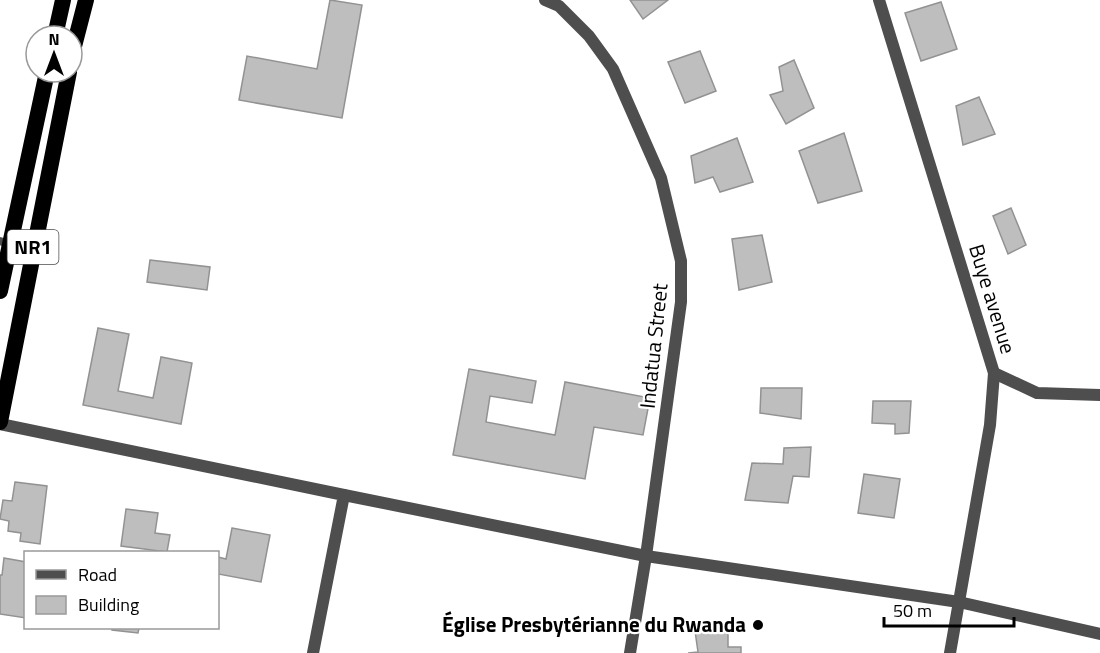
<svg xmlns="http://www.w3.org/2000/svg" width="1100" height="653" font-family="'Titillium Web',sans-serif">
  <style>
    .building { fill: #bebebe; stroke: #929292; stroke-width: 1.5 }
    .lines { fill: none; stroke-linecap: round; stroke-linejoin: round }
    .service { stroke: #4e4e4e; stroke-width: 8 }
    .minor { stroke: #4e4e4e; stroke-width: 12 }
    .trunk { stroke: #000; stroke-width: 16 }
    .poi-dot { fill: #000; stroke: #fff; stroke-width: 2 }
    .labels { text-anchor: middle; stroke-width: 4.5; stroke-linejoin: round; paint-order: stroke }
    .shield { fill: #fff; stroke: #4c4c4c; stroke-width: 1.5 }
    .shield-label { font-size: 20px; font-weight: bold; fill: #000 }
    .street-label { font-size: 21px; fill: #000; stroke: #fff }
    .poi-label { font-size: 21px; font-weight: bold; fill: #000; stroke: #fff; text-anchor: end }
  </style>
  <rect width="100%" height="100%" fill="#fff"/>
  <g class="building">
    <polygon points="330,0 362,5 342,118 239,100 247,56 317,69"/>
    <polygon points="630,0 668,0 643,19"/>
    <polygon points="941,2 957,49 921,61 905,13"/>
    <polygon points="700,51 716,91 685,103 668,62"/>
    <polygon points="794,60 814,108 786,124 770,95 783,91 779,67"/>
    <polygon points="979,97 995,134 963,145 956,106"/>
    <polygon points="844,133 862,191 818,203 799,151"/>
    <polygon points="737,138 753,182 720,192 713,177 695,183 691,156"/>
    <polygon points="1011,208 1026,245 1008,254 993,216"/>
    <polygon points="762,235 772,282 739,290 732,239"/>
    <polygon points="150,260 210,267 207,290 147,282"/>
    <polygon points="98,328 129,334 118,391 153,398 161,357 192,363 181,424 83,405"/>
    <polygon points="469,369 536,381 532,403 490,396 486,422 555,435 565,382 650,398 643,435 594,427 585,479 453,455"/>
    <polygon points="761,388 802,388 801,419 760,413"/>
    <polygon points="873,401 911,401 909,433 895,434 895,424 872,423"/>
    <polygon points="811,447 809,477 793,476 788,503 745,500 752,463 783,464 784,448"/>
    <polygon points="864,474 900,479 894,518 858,513"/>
    <polygon points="15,482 47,486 40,544 20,541 21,533 8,531 9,521 0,519 3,500 12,501"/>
    <polygon points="126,509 158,513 155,533 170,535 167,552 121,546"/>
    <polygon points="232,528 270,535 261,582 218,574 218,557 226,559"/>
    <polygon points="4,558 26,562 26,618 0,614 0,575 2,575"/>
    <polygon points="728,627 728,647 741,647 741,653 688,653 698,652 695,631"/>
    <polygon points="112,628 139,628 138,633 112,630"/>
  </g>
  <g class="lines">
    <polyline class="service" points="0,241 32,253"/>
    <g class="minor">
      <polyline points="545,0 559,6 589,36 613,69 661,178 681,261 681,302 646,556 630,653"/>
      <polyline points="879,0 994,373 990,425 950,653"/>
      <polyline points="994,373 1037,393 1100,395"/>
      <polyline points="0,424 344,495 313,653"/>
      <polyline points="344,495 646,556 959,602 1100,634"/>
    </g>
    <g class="trunk">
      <polyline points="55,36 63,0"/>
      <polyline points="72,54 86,0"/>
      <polyline points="0,291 47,72"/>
      <polyline points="0,422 69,72"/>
    </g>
  </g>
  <circle class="poi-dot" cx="758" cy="625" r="6"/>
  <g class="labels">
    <rect class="shield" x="7.5" y="230" width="51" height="34" rx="4.5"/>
    <g class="shield-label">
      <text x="33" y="254">NR1</text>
    </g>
    <g class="street-label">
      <text transform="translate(992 299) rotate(73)" y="7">Buye avenue</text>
      <text transform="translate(654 346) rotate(-84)" y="7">Indatua Street</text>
    </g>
    <g class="poi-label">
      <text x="746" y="632">Église Presbytérianne du Rwanda</text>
    </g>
  </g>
  <rect x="24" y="551" width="195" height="78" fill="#ffffff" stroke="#999999" stroke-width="1.5"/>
  <rect x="36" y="570" width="30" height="9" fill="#4e4e4e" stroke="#999999" stroke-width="1.5"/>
  <text x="78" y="581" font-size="18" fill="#000000">Road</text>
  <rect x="36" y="596" width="30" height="18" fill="#bebebe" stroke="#999999" stroke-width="1.5"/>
  <text x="78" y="611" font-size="18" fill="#000000">Building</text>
  <g transform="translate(54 54)"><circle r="28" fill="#ffffff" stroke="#999999" stroke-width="1.5"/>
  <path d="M0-4.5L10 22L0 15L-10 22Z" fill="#000000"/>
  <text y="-9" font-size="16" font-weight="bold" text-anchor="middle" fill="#000000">N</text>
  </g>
  <path d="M884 617v9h130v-9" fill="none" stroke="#000000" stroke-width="3"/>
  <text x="893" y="617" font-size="18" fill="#000000" stroke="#ffffff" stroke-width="4.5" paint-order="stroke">50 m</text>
</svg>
